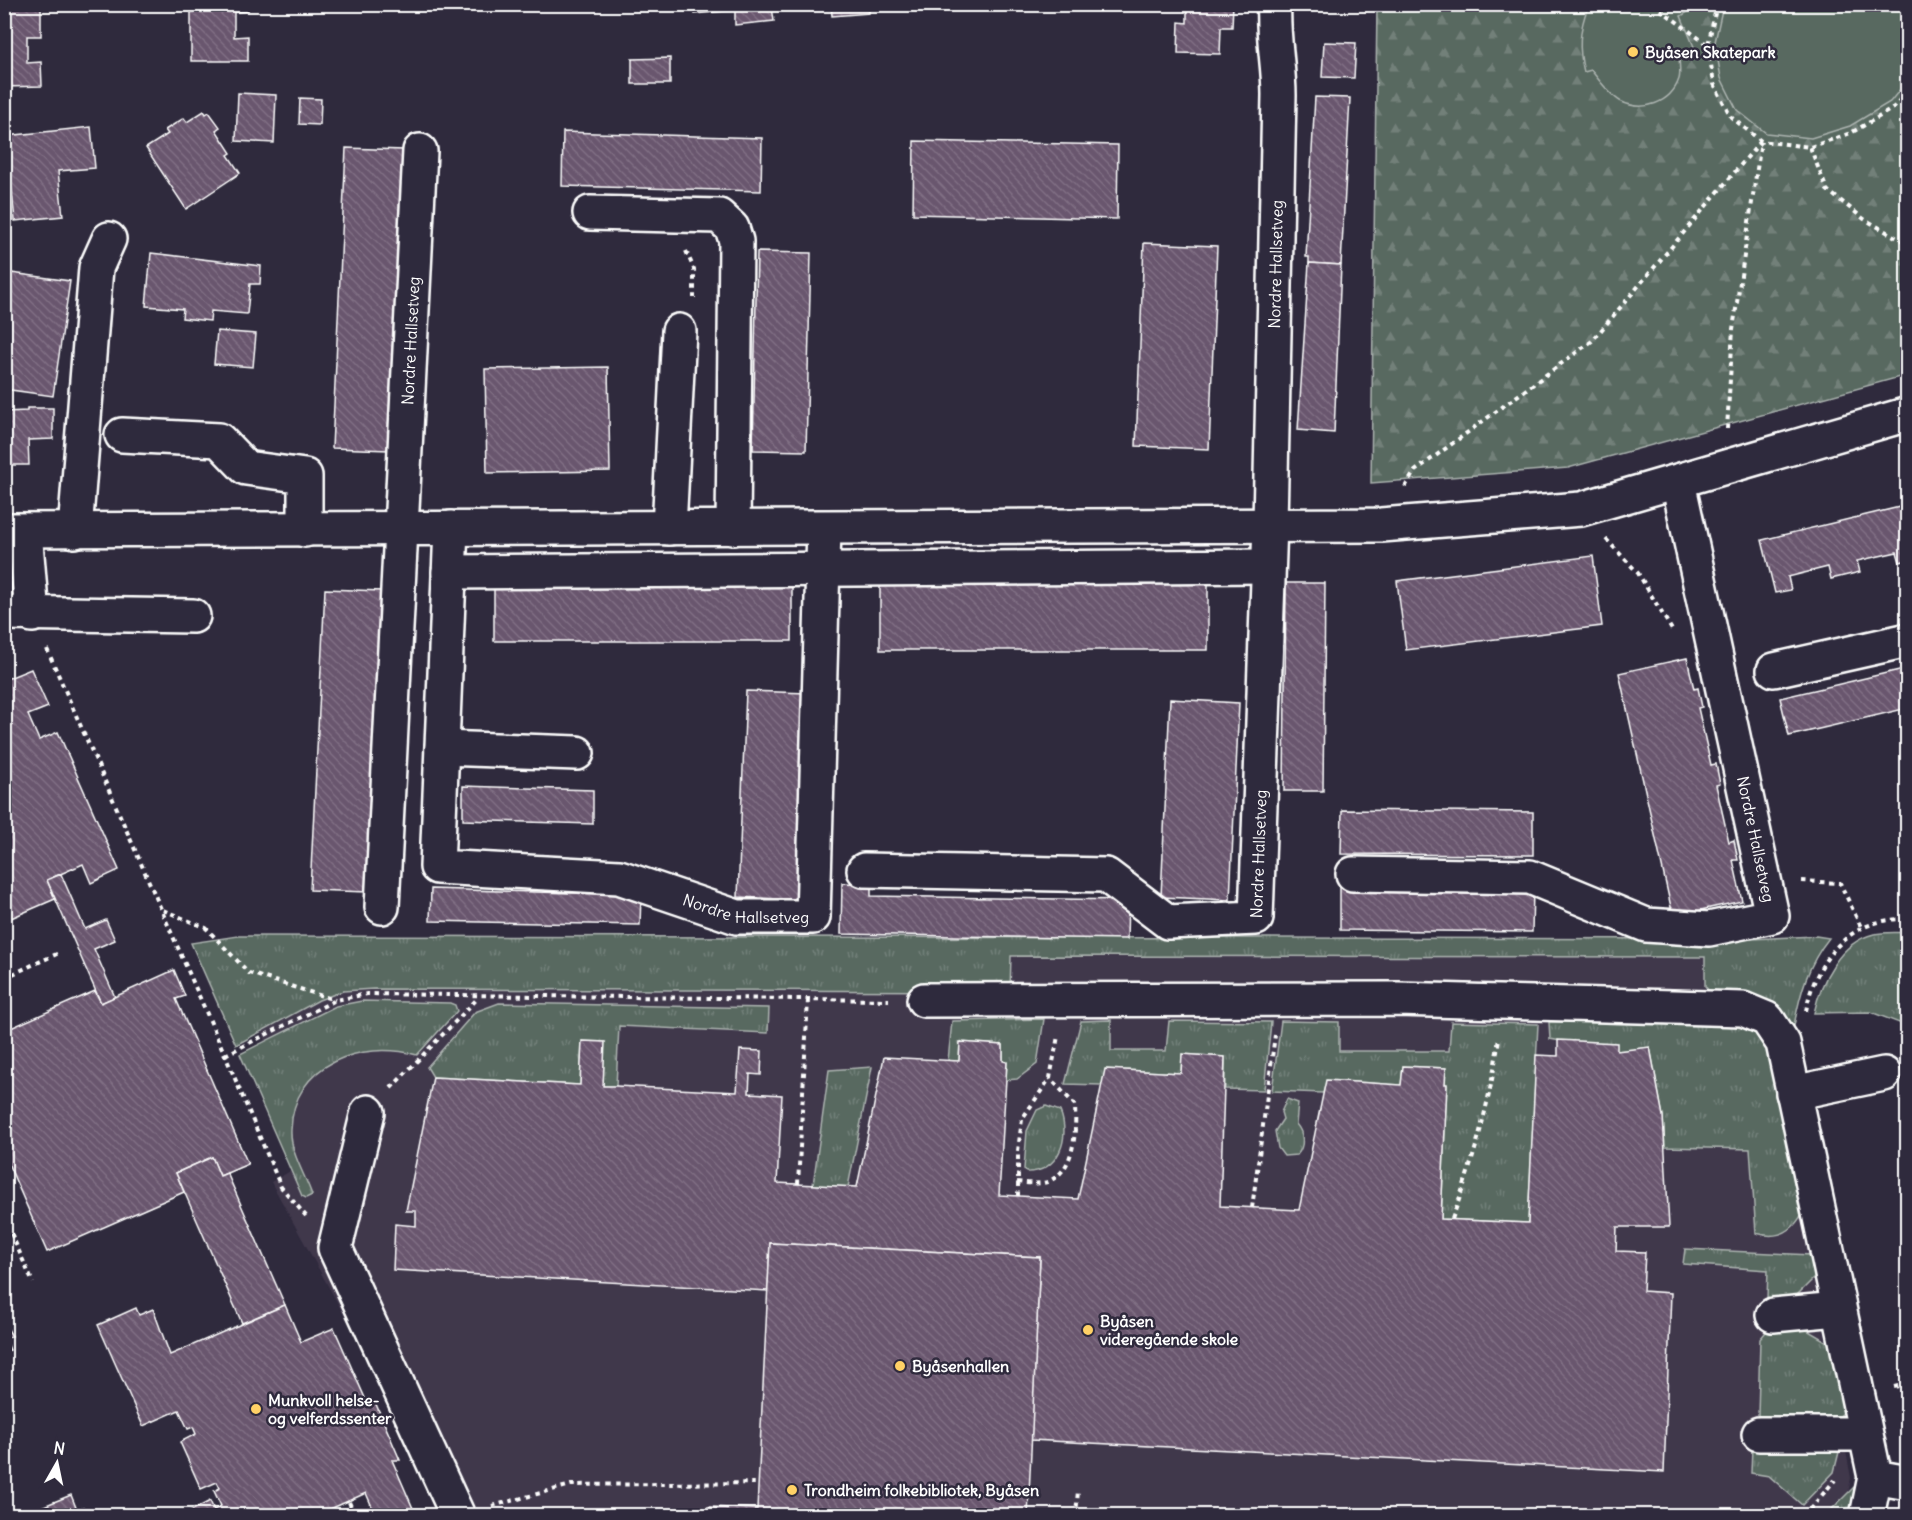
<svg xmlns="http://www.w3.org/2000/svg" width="1912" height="1520" font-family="Delius,sans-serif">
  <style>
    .built { fill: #40374c }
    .grass { fill: url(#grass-tufts); stroke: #acb4b0; stroke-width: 1.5 }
    .forest { fill: url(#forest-firs); stroke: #acb4b0; stroke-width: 1.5 }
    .green { fill: #596961; stroke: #acb4b0; stroke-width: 1.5 }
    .building { fill: url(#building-back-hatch); stroke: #fff; stroke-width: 1.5 }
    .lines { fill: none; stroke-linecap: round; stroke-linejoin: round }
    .minor-casing { stroke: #fff; stroke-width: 38 }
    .path { stroke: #fff; stroke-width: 4; stroke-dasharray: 4.5 4.5; stroke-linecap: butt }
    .minor { stroke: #2f2a3d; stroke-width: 33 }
    .poi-dot { fill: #ffd166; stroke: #2f2a3d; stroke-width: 2 }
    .labels { text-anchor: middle; stroke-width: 5; stroke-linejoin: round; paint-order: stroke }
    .poi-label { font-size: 16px; font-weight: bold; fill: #fff; stroke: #2f2a3d; text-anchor: start }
    .street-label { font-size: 16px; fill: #fff; stroke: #2f2a3d }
  </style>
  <defs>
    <pattern id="grass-tufts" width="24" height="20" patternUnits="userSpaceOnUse" patternTransform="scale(1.5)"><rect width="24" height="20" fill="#596961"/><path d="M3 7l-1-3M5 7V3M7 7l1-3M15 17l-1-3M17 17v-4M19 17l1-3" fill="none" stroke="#728079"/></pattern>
    <pattern id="forest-firs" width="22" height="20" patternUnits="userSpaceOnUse" patternTransform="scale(1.5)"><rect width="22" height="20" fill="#596961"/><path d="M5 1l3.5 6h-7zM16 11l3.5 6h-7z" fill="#728079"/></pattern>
    <pattern id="building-back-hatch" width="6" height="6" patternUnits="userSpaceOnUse" patternTransform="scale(1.5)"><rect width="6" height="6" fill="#69566e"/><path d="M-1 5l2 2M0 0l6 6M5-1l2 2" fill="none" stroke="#806f84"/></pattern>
  </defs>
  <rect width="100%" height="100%" fill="#2f2a3d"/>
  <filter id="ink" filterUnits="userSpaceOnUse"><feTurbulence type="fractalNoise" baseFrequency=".0167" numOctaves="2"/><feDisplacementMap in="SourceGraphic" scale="12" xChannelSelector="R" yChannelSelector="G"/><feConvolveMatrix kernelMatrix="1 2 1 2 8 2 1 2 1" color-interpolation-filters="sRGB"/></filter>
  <g filter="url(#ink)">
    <polygon class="built" points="238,936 1751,939 1851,1478 1844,1515 454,1515 271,1182 296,1168"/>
    <g class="grass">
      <path d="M1907,932V1026L1871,1012L1814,1013C1821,981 1840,942 1874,934C1885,932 1897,933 1907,932Z"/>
      <path d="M238,936L1751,939L1816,936L1829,938C1808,964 1800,993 1794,1026L1782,1012L1764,999L1709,991L1705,986V957L1011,956L1010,991L373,989L343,991L319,1000L236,1045L191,943Z"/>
      <path d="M362,1001L450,1003L455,1005L457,1011L417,1055C361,1040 293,1063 291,1130C290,1153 305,1174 312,1195L306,1198L302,1196L240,1054L336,1006Z"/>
      <polygon points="499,1003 769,1008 768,1033 619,1026 616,1086 603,1086 604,1042 582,1041 580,1085 433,1077 427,1067 475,1012"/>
      <polygon points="1044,1019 1037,1064 1017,1079 1006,1080 1007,1062 1003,1061 1003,1045 960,1042 959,1061 948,1061 952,1021"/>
      <polygon points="1111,1020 1111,1051 1166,1051 1169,1021 1271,1022 1264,1090 1225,1089 1225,1057 1182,1054 1181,1073 1106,1069 1102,1085 1065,1084 1081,1021"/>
      <path d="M1662,1020C1690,1021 1733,1014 1756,1034C1761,1038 1764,1045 1767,1050L1803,1212C1793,1232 1778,1240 1756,1233L1750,1149L1665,1147L1663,1116L1650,1047L1617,1051L1550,1039L1549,1022Z"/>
      <polygon points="1281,1021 1339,1022 1339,1051 1449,1051 1451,1022 1538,1024 1528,1223 1441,1219 1447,1085 1445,1084 1445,1068 1403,1066 1401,1085 1327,1080 1323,1093 1272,1091"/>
      <polygon points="872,1067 848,1187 813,1185 829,1070"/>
      <path d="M1287,1099L1298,1103L1296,1124C1304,1133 1305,1146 1297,1155L1284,1156L1278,1148L1275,1131L1283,1119L1281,1112Z"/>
      <path d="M1046,1106L1060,1111C1071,1137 1059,1173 1026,1172L1024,1169L1027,1131L1037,1110Z"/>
      <polygon points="1685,1249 1811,1255 1817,1275 1795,1297 1767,1298 1768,1270 1683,1264"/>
      <polygon points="1770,1327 1807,1330 1831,1344 1845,1402 1843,1413 1832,1422 1758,1416 1760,1339"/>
      <polygon points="1752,1447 1836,1450 1839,1452 1834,1472 1802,1505 1769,1476 1751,1473"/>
      <polygon points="1858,1483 1851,1515 1825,1516"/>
    </g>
    <polygon class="forest" points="1377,5 1907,5 1907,375 1568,468 1371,483"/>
    <g class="green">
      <path d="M1601,5H1699L1681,16L1695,49L1679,56C1679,63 1681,73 1679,79C1671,103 1643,113 1620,101C1609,94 1599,80 1591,70L1584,72C1578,48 1579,30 1588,7L1597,10Z"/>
      <polygon points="1723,5 1907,5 1907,81 1890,102 1850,126 1811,138 1766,133 1737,110 1721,78 1715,42"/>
    </g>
    <g class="building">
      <polygon points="4,4 41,4 41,36 27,36 27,63 41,62 42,86 4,87"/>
      <polygon points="191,4 248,4 248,11 234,12 234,37 248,36 248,61 191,61"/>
      <polygon points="694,4 799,4 772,7 774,21 735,25 735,10 695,14"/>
      <polygon points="831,4 869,4 869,13 832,16"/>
      <polygon points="1187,4 1233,4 1232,27 1221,27 1220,54 1178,53 1179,22 1187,23"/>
      <polygon points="1324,42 1356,43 1354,78 1322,77"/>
      <polygon points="670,58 670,84 632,84 632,59"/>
      <polygon points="238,93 276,95 274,143 236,141"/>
      <polygon points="1315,97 1350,98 1341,265 1309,263 1309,257 1306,257"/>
      <polygon points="300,98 321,99 320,125 299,124"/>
      <polygon points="204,111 206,114 209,112 220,127 216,130 231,153 228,155 240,173 186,209 146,148 168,134 165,130 184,118 187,122"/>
      <polygon points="91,127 95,168 58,171 63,216 15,221 6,136"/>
      <polygon points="563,132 762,138 761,191 562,186"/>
      <polygon points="914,141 1118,145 1117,219 913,214"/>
      <polygon points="346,148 403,150 389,450 332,448"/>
      <polygon points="1144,243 1217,246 1209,449 1136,446"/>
      <polygon points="757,252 811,253 806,451 753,450"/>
      <polygon points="151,253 261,266 260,284 250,284 247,314 211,311 210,321 182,318 183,309 146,306"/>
      <polygon points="1309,263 1341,265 1334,433 1298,430"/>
      <polygon points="4,272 70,281 53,396 4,389"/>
      <polygon points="217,331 256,334 253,367 214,364"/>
      <polygon points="608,367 610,471 487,473 485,369"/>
      <polygon points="27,408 53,408 53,439 28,440 29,465 5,465 4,473 4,412 27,411"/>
      <polygon points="1908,505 1908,560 1900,562 1897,552 1857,561 1860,572 1831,579 1828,567 1788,577 1791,590 1775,593 1762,540"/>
      <polygon points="1593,556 1602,626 1406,650 1397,581"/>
      <polygon points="494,580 792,581 792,641 494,641"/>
      <rect x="880" y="580" width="328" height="70"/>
      <polygon points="1286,583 1325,583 1323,791 1284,791"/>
      <polygon points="325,589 382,591 368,892 310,890"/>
      <polygon points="1687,658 1694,689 1698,688 1702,707 1698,708 1711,765 1716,764 1720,784 1716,785 1729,842 1734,840 1738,860 1733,860 1742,901 1673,916 1619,673"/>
      <polygon points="1908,668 1908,708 1789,736 1780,698"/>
      <polygon points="31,669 48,707 28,715 39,740 58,732 119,870 91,883 83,864 47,880 55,899 4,921 4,680"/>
      <polygon points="746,691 807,693 799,900 738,897"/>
      <polygon points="1170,699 1239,703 1230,900 1161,897"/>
      <polygon points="463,786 593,790 593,824 463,820"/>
      <polygon points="1342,810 1533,812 1533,855 1341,854"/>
      <polygon points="61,874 85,929 106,920 115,940 94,949 115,997 101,1003 47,880"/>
      <polygon points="842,883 871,884 871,896 1128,900 1127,939 841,934"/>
      <polygon points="1340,887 1533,889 1532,932 1340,930"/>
      <polygon points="431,889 641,895 640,925 430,921"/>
      <polygon points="174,970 185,996 176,999 248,1164 220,1176 212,1157 176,1173 184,1192 47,1252 4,1154 4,1031 95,991 101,1003"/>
      <polygon points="1558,1040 1617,1043 1617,1051 1650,1047 1663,1116 1669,1227 1617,1227 1616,1251 1645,1252 1643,1291 1671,1293 1664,1472 1031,1440 1040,1257 770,1243 768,1291 393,1270 395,1224 416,1226 416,1211 406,1211 433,1077 580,1085 582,1041 605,1042 603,1086 616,1086 737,1092 740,1050 762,1051 761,1075 750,1074 749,1093 782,1095 777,1183 857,1187 884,1057 959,1061 960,1042 1003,1045 1003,1061 1007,1062 999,1195 1078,1199 1105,1069 1181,1073 1182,1054 1225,1057 1220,1206 1299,1210 1326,1080 1401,1085 1403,1066 1446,1068 1445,1084 1447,1084 1441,1219 1528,1223 1536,1055 1558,1056"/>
      <polygon points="212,1157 220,1176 227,1173 285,1305 242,1323 176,1173"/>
      <polygon points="770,1243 1040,1257 1028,1516 707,1516 708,1507 757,1509"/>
      <polygon points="285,1305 301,1342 334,1328 369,1407 375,1402 400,1460 392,1460 415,1513 409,1516 376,1516 366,1493 326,1511 328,1516 181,1516 210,1501 214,1510 221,1506 214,1491 220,1488 217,1482 201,1489 180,1442 196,1434 193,1427 188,1429 179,1410 143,1426 98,1325 136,1308 139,1315 153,1309 170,1355"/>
      <polygon points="4,1323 12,1336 5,1339 10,1350 4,1352"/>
      <polygon points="71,1495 77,1510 83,1507 86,1516 30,1516 29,1512"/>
    </g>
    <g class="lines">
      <defs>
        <g id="minor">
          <polyline points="590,213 719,216 732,228 736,241 733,528"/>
          <polyline points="122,435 219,440 246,468 305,476 305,530"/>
          <path id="s1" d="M451,528L437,867L619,877L737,917H813L824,528"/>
          <polyline points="669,528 679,331"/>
          <polyline points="4,530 1381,525 1581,509 1908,414"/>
          <polyline points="25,531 32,615"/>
          <polyline points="75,531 96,268 109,239"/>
          <polyline points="449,572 1268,566"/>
          <polyline points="4,613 193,616"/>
          <polyline points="1774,670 1908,640"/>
          <polyline points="442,748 577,753"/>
          <path id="s2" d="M864,870L1106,875L1168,922L1256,918L1270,524L1279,95C1279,65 1272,35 1274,4"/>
          <polyline points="1353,874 1530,877 1646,925 1709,929 1772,916 1678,482"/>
          <path id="s3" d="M382,907L420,151"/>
          <polyline points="924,1000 1398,999 1743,1009 1767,1019 1783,1043 1875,1477 1867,1516"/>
          <polyline points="1793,1093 1884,1074"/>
          <polyline points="368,1112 335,1248 458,1516"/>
          <polyline points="1773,1315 1838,1309"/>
          <polyline points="1759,1434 1865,1434"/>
          <polyline points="1875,1477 1908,1483"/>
        </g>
      </defs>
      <use href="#minor" class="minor-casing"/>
      <g class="path">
        <polyline points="1653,4 1708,45"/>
        <polyline points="1717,4 1708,45 1714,84 1731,117 1761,141 1810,147 1851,133 1892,109 1908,91"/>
        <polyline points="1810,147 1827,190 1864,219 1908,244"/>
        <polyline points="686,251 694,269 694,298"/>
        <polyline points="1727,429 1733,329 1761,142"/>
        <polyline points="1405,487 1415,471 1592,341 1761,141"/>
        <polyline points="1606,539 1638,573 1672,630"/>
        <polyline points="47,649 225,1055 281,1187 306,1216"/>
        <polyline points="1802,881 1840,883 1861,927"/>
        <polyline points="163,910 206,928 249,973 335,1000"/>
        <polyline points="4,978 61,952"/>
        <path d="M1806,1011C1815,959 1850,917 1908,919"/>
        <polyline points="225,1055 336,1000 367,994 889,1000"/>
        <polyline points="391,1088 478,998"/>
        <path d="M1017,1182C1029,1183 1043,1186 1053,1179C1076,1165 1076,1128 1075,1105L1050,1078"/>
        <polyline points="798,1184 808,1000"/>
        <polyline points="1018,1196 1018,1151 1022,1119 1050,1078 1058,1036"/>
        <polyline points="1252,1208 1275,1035"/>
        <polyline points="4,1217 33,1283"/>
        <path d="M1452,1219C1474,1160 1490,1101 1499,1038"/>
        <polyline points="1894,1387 1908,1384"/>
        <polyline points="349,1502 355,1516"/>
        <polyline points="492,1506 571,1485 758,1483"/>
        <polyline points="1076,1516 1078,1490"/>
        <polyline points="1804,1516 1835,1480"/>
      </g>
      <use href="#minor" class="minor"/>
    </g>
  </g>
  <g class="poi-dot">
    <circle cx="1633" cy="52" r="6"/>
    <circle cx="1088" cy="1330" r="6"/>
    <circle cx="900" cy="1366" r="6"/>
    <circle cx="256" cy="1409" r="6"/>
    <circle cx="792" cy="1490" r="6"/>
  </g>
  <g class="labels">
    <g class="poi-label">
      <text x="1645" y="58">Byåsen Skatepark</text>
      <text x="1100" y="1327">Byåsen<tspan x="1100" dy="18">videregående skole</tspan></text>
      <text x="912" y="1372">Byåsenhallen</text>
      <text x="268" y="1406">Munkvoll helse-<tspan x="268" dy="18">og velferdssenter</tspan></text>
      <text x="804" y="1496">Trondheim folkebibliotek, Byåsen</text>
    </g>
    <g class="street-label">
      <text dy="6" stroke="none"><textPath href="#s2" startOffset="1062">Nordre Hallsetveg</textPath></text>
      <text dy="6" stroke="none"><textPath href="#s3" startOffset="567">Nordre Hallsetveg</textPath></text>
      <text transform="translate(1756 839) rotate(78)" y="6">Nordre Hallsetveg</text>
      <text dy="6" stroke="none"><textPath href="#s2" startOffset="472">Nordre Hallsetveg</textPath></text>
      <text dy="6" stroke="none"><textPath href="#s1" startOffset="654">Nordre Hallsetveg</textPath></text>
    </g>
  </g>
  <rect width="1912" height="1520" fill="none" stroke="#2f2a3d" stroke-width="24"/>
  <rect x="12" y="12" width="1888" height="1496" fill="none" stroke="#fff" stroke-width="2" filter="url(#ink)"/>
  <g transform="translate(57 1463) rotate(9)" stroke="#2f2a3d" stroke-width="4.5" paint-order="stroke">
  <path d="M0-4.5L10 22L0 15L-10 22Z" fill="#ffffff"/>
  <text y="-9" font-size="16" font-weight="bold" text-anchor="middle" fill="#ffffff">N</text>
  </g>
</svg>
